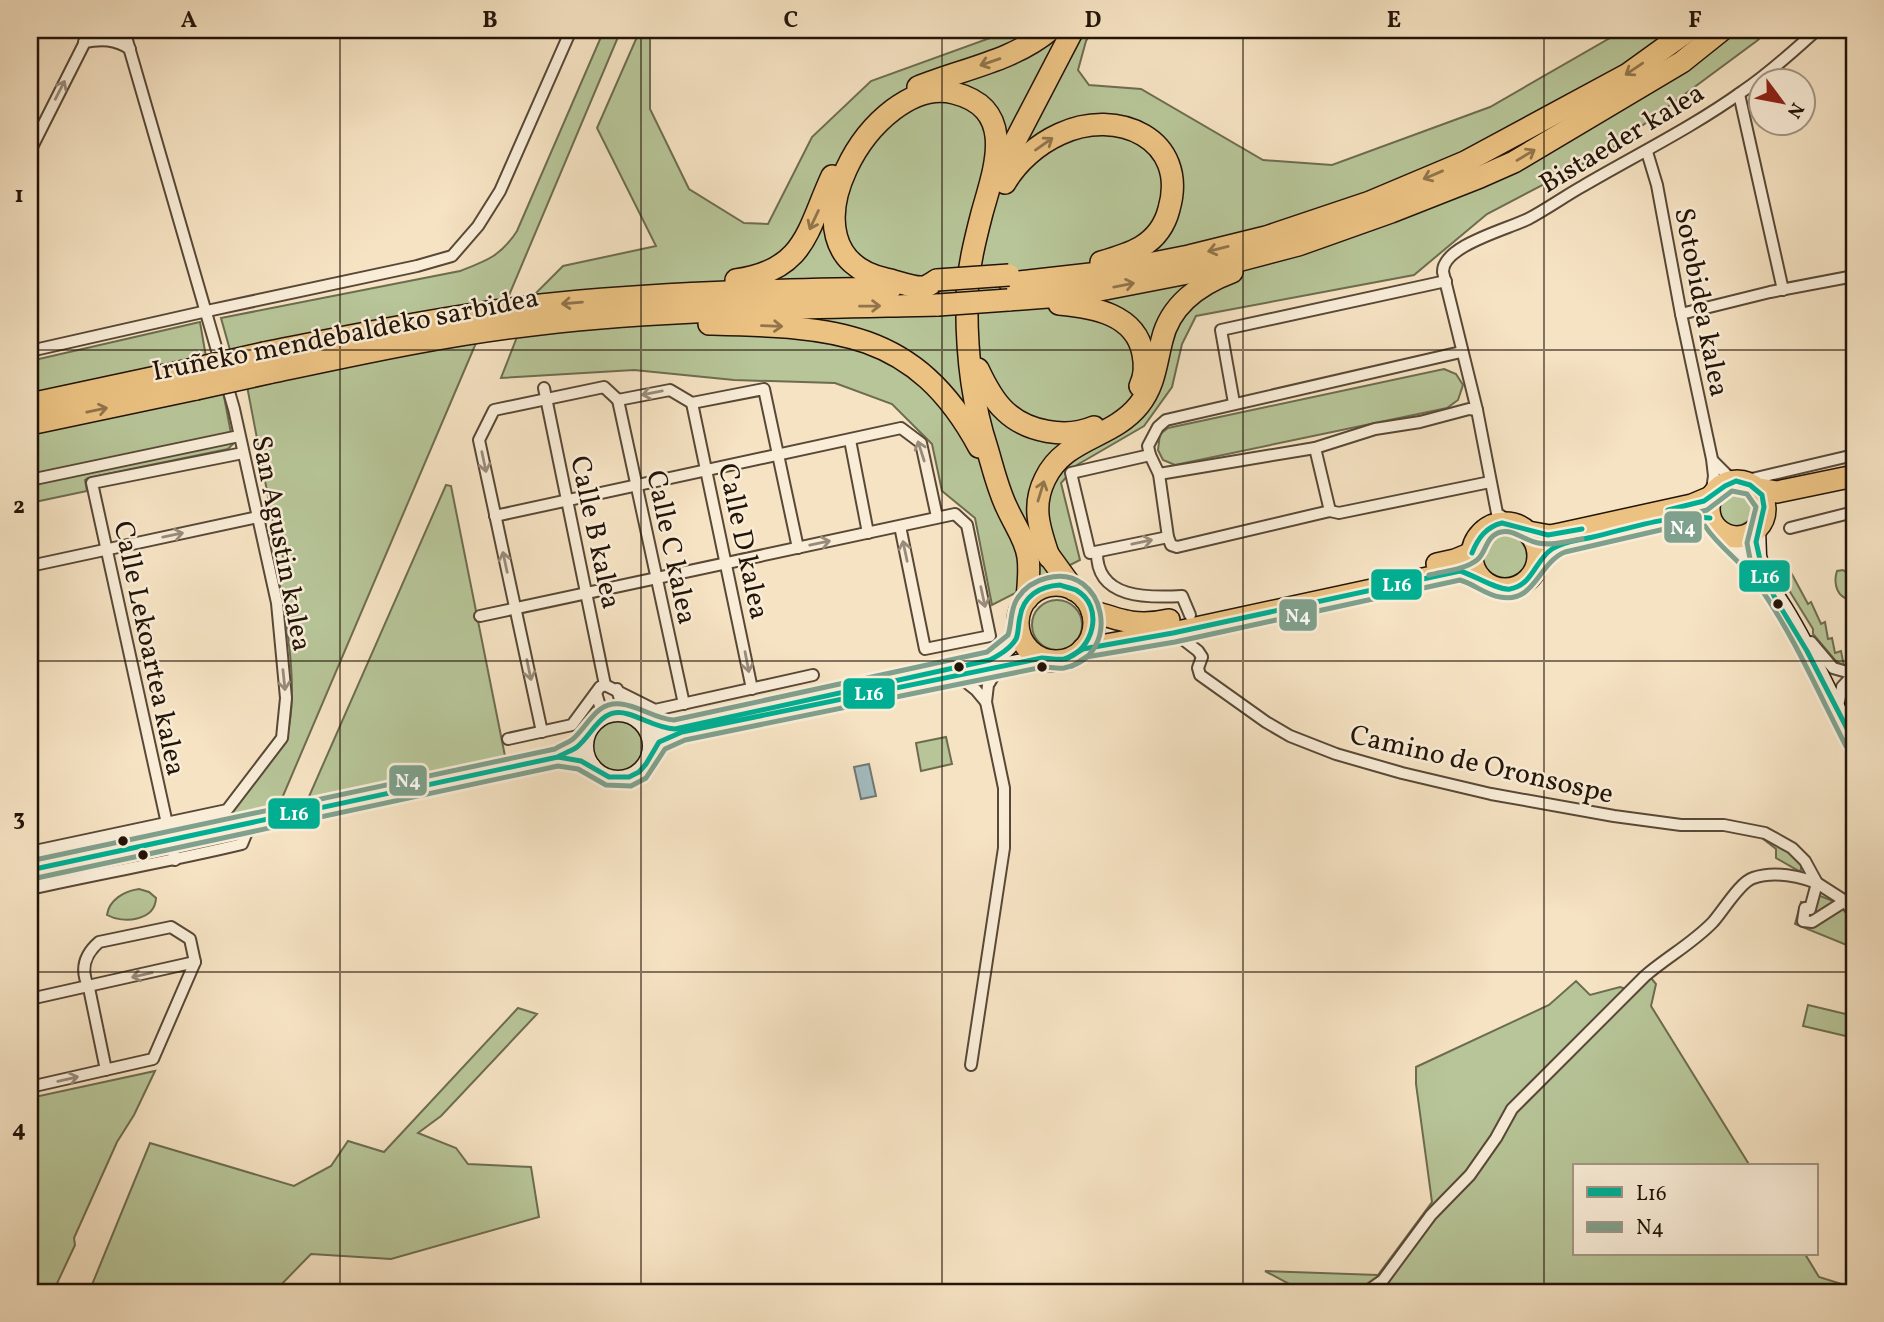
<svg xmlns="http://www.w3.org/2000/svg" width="1884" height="1322" font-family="Vollkorn,serif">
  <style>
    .green { fill: #b7c598; stroke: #6d6c50; stroke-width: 2 }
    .water { fill: #a3bbbf; stroke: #707876; stroke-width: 2 }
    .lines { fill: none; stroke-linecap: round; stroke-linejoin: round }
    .street-casing { stroke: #584837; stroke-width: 14 }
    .secondary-casing { stroke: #231408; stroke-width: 19 }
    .highway-casing { stroke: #231408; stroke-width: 24 }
    .street { stroke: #f9edd8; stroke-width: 10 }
    .secondary { stroke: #f9edd8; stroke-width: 16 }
    .highway { stroke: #ebc282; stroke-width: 21 }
    .highway-bridge-casing { stroke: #231408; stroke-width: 24; stroke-linecap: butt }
    .highway-bridge { stroke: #ebc282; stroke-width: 21 }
    .bus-1-casing { stroke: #f9edd8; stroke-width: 10 }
    .bus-2-casing { stroke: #f9edd8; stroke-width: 10 }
    .bus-1 { stroke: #00af93; stroke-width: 5 }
    .bus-2 { stroke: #7fa08c; stroke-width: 5 }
    .oneway { stroke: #91744b }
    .oneway2 { stroke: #998b7a }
    .grid { fill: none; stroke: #231408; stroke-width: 2; stroke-opacity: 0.55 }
    .bus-dot { fill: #231408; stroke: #f9edd8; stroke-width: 2.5 }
    .labels { text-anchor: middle; stroke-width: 5; stroke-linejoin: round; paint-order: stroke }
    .street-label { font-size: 28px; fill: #231408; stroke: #f9edd8 }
    .line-badge { stroke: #f9edd8; stroke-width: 2.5 }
    .badge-label { font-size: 19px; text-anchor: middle; font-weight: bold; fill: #fff }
    .neatline { fill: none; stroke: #231408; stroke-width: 2.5 }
    .grid-label { font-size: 23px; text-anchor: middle; font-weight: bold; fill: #231408 }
  </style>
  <rect width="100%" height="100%" fill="#f6e3c3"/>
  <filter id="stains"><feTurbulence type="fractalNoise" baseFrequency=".00286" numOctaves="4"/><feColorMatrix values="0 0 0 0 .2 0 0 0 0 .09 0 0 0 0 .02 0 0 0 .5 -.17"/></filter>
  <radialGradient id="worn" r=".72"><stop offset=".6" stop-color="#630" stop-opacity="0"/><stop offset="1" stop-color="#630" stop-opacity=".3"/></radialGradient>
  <g class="green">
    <path d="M604,30H621L507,300L230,350L221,318L460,271C486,261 501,256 517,231Z"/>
    <polygon points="640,30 650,30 650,109 689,189 744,223 768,224 812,137 871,81 1012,30 1093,30 1086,41 1078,70 1089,85 1141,89 1263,160 1332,165 1490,107 1624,30 1768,30 1758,40 1608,151 1487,214 1414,275 1196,316 1182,344 1172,387 1144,426 1077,465 1061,483 1080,560 992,605 975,518 942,491 932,444 892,404 835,383 734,380 634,370 501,378 533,296 563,266 656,246 597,128"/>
    <polygon points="200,322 206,357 30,394 30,361"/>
    <path d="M476,343L280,803H270L265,815L196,831L194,820L233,810L284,744C302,699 285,612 276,565L284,562L282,554H279L247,386L408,352Z"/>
    <polygon points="1444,369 1456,374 1463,385 1458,400 1447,408 1175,465 1163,460 1158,450 1160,434 1168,428"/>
    <polygon points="223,391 233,444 228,449 88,478 85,480 87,491 30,503 30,434"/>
    <polygon points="446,485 451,486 505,756 307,801"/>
    <circle cx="1735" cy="507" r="19"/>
    <circle cx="1504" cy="555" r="26"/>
    <polygon points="1788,567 1808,604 1811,602 1821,624 1825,622 1828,639 1832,638 1835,653 1841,651 1844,666 1835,660 1813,634 1813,629 1787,587 1788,585 1775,572"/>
    <path d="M1843,570C1852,576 1856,585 1850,595L1845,598C1835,593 1834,580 1837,571Z"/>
    <circle cx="1057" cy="625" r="25"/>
    <circle cx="617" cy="745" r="28"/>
    <polygon points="946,737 952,764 921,771 916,743"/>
    <polygon points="1764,835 1785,847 1801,863 1801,870 1799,871 1776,858 1776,849 1762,838"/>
    <path d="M139,889L149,892L156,898C155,921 123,924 107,915C109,900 124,891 139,889Z"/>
    <polygon points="1810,892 1843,905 1854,902 1854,948 1795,924 1801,902 1806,903"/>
    <polygon points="1651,978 1656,984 1651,1006 1750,1166 1574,1166 1574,1254 1805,1254 1819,1277 1854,1288 1854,1292 1304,1292 1265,1271 1378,1275 1432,1202 1416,1084 1416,1067 1549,1005 1576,981 1590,995 1620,987 1637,992"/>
    <polygon points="1808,1005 1854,1016 1850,1037 1803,1026"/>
    <polygon points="518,1008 537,1014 441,1116 418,1133 456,1148 468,1164 531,1167 539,1217 391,1259 311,1254 274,1292 89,1292 150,1143 294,1186 331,1166 348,1141 384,1152"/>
    <polygon points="155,1071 134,1115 117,1142 74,1238 75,1245 53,1292 30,1292 30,1098"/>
  </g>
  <polygon class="water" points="869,764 876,796 861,799 854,767"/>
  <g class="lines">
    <defs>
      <g id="street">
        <polyline points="1854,30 1854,33"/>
        <path d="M84,42C102,39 115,39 130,49"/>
        <polyline points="1739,94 1783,290"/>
        <polyline points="30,151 91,30"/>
        <polyline points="1647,152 1657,185 1681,314 1712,459 1714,476 1711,497"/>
        <polyline points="1681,314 1770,292 1854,276"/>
        <polyline points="30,351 207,311 417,266 452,256 478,226 500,191 571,30"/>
        <polyline points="1461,352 1166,420 1158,427 1148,446 1150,455 1159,474 1168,537 1171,545 1177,547 1330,511 1339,513 1490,482"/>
        <polyline points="544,388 605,685"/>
        <polyline points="618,400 684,704"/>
        <polyline points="692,403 752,689"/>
        <polyline points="1234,403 1221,330 1446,281"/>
        <polyline points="850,440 868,533"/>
        <polyline points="1315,448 1330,511"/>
        <polyline points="1150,455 1071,473 1090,553 1168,537"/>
        <polyline points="1713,461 1728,476 1737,482"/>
        <polyline points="1159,474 1315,448 1375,429 1420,422 1469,409 1477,410"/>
        <polyline points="30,480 239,436"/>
        <polyline points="1739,482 1854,455"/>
        <polyline points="495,516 901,428 921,443 937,517"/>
        <path d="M1513,524L1497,513L1477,410L1443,272C1442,246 1508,229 1528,219C1547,209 1565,196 1583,186C1636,155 1693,127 1743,91C1770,73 1793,51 1817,30"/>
        <polyline points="1790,528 1854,512"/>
        <path d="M1097,552C1096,599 1148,598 1182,596L1190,615"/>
        <polyline points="30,566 258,517"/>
        <polyline points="480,616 955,514 967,525 990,636 925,649 900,526"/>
        <polyline points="1176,634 1198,651 1202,657 1198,668 1200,675 1266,722 1290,736 1336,754 1402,773 1491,794 1614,816 1681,825 1724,825 1765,833 1792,848 1805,861 1817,883 1845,901 1854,897"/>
        <polyline points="1811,642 1833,668 1854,674"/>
        <polyline points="957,675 976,690 986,702"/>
        <polyline points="617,689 624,713"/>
        <polyline points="596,693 603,716"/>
        <polyline points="1838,706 1842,687 1854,674"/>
        <polyline points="542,732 479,440 494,410 604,387 618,400 670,390 692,403 764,389 798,548"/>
        <polyline points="508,739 572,725 600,687 605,685 655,710 813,675"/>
        <polyline points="30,852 227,810 282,738 286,698 277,603 234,409 124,30"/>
        <polyline points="175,860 92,483 243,453"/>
        <polyline points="1817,883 1810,909 1805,908 1803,921 1812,922 1845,901 1854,914"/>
        <path d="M30,889C100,873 172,861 242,844L251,822"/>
        <polyline points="30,999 195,962"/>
        <polyline points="971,1065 1004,848 1004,788 986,702 988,685 999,667"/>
        <path d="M30,1087L153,1059L195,962L190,939L171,927L99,942C84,955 80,970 89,988L106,1070"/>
        <path d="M1366,1292L1383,1280L1431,1215L1470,1175L1496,1138L1512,1109L1645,976C1667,957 1693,943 1713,922C1723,911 1740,882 1753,878C1774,871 1798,876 1817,883"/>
      </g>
      <g id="secondary">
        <polyline points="1757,528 1758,556 1763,574"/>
        <path d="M1723,534C1786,589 1816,670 1854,742"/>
        <path d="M978,663C997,659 1010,650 1018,632"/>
        <circle cx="618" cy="746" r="33"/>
        <polyline points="638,719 657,728 682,727"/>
        <polyline points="650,754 659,742 682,732 1042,658"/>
        <polyline points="30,870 558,757 581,761 592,766"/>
      </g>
      <g id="highway">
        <path d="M918,87C962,69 1013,61 1050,30"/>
        <polyline points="1001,174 1011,149 1073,30"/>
        <path d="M1005,183C1017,162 1038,144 1060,134C1117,107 1189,139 1169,209C1165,225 1156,238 1141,247C1129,254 1115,258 1101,262"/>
        <path d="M736,280C806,270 807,230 832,176"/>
        <path d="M937,280C933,282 927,287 923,287C912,288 897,281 886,279C770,254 874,72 954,93C1018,109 994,170 982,213C975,240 968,268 967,296C966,348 971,399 987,448C993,468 998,490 1007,508C1014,524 1026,540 1028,557C1030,571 1028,585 1027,599"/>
        <polyline points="1010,283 1108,272 1189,256 1266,237 1370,202 1465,162 1628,74 1689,30"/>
        <polyline points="1008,300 1074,295 1203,270 1298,245 1391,212 1480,177 1514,162 1682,62 1722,30"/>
        <path d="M1059,304C1093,307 1136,314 1143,354C1145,364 1145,376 1140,386"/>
        <path d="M709,324C831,327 915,328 979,447"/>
        <path d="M264,353C356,335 448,316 541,305C657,292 775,290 891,288"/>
        <path d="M978,369C985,384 993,400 1005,411C1027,432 1066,439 1094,427"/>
        <path d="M268,373C358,354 448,334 540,324C671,309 805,308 938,305"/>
        <polyline points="30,404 189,370"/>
        <polyline points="30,424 196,389"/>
        <circle cx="1737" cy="509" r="28"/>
        <polyline points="1754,488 1777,492 1854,476"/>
        <polyline points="1675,519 1699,517 1710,518"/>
        <circle cx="1505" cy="556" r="33"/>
        <polyline points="1528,532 1550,536 1560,534 1692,505 1711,497"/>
        <polyline points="1042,546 1074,590"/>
        <path d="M1049,557C1040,530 1031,507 1045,479C1065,437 1112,439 1139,405C1155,385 1156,363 1162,340C1170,305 1200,284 1232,272"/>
        <polyline points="1437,564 1455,560 1472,553"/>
        <circle cx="1056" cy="623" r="38"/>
        <path d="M1092,611C1122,621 1138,627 1169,620"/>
        <polyline points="1083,649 1173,633 1460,571 1479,577"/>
      </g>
    </defs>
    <use href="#street" class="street-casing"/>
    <use href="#secondary" class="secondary-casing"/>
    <use href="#highway" class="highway-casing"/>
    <use href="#street" class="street"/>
    <use href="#secondary" class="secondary"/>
    <use href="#highway" class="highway"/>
    <defs>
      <g id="highway-bridge">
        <polyline points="937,280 1009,275"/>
        <polyline points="938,305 1008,300"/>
        <polyline points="189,370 264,353"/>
        <polyline points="196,389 268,373"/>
      </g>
    </defs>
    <use href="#highway-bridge" class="highway-bridge-casing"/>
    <use href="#highway-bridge" class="highway-bridge"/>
    <defs>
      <g id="bus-1">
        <polyline points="1668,510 1704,501 1725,486 1736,481 1750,485 1762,495 1764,507 1756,542 1763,573 1775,598 1807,651 1854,742"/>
        <path d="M1472,553C1478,538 1486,527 1502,523L1548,535L1582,529"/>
        <path d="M1060,585C1065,587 1071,588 1076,590C1105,606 1094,651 1064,659C1057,660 1049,658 1042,658L682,732L659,742L646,764L639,772L629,777H609L581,761L558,757C564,753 572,751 577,747C594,733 601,706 628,714C645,719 657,728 675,729L990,660C999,655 1010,649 1016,639C1019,632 1018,624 1020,617C1023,596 1040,586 1060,585Z"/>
        <path d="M1066,659L1083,649L1173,633L1460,571C1474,575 1498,591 1510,589C1533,585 1535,560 1552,549C1564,541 1580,540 1593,537C1632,528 1669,514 1710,518"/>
        <polyline points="30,870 558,757"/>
      </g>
      <g id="bus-2">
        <polyline points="1668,520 1707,510 1732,491 1747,494 1756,507 1747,543 1751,564 1758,583"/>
        <path d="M1429,575C1444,571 1464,570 1477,560C1487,552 1485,536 1501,532C1514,529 1525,541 1538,543C1553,546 1567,541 1582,539"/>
        <path d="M1072,666L1086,657L1175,642L1460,580C1474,584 1486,595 1500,597C1535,604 1538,563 1565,552L1669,528L1705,526C1720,549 1744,563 1759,586C1794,636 1818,692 1846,746"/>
        <path d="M30,861L555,749C561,745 569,743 574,738C589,724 597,701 621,704C640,706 655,719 674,720L987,652L1008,635C1012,623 1010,610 1017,599C1024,588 1034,581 1047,578C1106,563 1124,656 1064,668C1058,669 1049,667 1043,667L685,740L665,749L646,778L631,786L606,785L578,769L558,766L32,879"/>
      </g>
    </defs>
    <use href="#bus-1" class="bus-1-casing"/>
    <use href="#bus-2" class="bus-2-casing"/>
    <use href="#bus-1" class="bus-1"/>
    <use href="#bus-2" class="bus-2"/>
  </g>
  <defs><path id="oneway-shaft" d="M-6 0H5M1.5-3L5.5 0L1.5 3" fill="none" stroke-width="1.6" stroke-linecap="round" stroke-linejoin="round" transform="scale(1.75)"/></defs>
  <g class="oneway">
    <use href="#oneway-shaft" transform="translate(990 62) rotate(161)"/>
    <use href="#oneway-shaft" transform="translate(1634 69) rotate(146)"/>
    <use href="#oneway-shaft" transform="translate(1044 144) rotate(-35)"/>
    <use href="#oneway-shaft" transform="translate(1526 155) rotate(-31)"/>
    <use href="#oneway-shaft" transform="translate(1433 175) rotate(157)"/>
    <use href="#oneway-shaft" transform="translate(814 220) rotate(115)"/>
    <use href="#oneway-shaft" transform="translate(1218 249) rotate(166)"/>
    <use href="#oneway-shaft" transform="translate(1124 285) rotate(-11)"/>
    <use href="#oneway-shaft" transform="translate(572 303) rotate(175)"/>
    <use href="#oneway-shaft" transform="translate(870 306) rotate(-1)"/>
    <use href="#oneway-shaft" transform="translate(772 326) rotate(2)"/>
    <use href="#oneway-shaft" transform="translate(97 410) rotate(-12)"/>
    <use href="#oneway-shaft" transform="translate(1041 491) rotate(-73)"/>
  </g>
  <g class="oneway2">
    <use href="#oneway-shaft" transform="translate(60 90) rotate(-63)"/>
    <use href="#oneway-shaft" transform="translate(652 393) rotate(169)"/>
    <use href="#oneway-shaft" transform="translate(921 451) rotate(-108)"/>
    <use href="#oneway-shaft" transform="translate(484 462) rotate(78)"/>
    <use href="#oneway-shaft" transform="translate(173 535) rotate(-12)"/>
    <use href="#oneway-shaft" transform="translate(1142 542) rotate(-12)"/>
    <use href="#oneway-shaft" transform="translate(820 543) rotate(-12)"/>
    <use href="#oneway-shaft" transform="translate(905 551) rotate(-102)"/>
    <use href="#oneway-shaft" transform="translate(505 562) rotate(-102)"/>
    <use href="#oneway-shaft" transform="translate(983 597) rotate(78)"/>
    <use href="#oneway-shaft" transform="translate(747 662) rotate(79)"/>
    <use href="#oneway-shaft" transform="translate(529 670) rotate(78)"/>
    <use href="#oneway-shaft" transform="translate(284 680) rotate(84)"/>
    <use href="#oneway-shaft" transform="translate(142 975) rotate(167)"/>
    <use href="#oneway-shaft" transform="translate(68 1079) rotate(-13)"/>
  </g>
  <path class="grid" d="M340,30V1292M641,30V1292M942,30V1292M1243,30V1292M1544,30V1292M30,350H1854M30,661H1854M30,972H1854"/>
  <g class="bus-dot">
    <circle cx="1778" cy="604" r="6"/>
    <circle cx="959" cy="667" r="6"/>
    <circle cx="1042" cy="667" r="6"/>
    <circle cx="123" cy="841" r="6"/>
    <circle cx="143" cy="855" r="6"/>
  </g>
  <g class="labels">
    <g class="street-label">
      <text transform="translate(1621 137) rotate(-31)" y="10">Bistaeder kalea</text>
      <text transform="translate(1703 302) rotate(79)" y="10">Sotobidea kalea</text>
      <text transform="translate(345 333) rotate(-11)" y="10">Iruñeko mendebaldeko sarbidea</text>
      <text transform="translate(597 532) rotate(78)" y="10">Calle B kalea</text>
      <text transform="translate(745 541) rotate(78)" y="10">Calle D kalea</text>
      <text transform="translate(283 543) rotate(79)" y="10">San Agustin kalea</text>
      <text transform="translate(673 547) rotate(78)" y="10">Calle C kalea</text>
      <text transform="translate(151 648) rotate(78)" y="10">Calle Lekoartea kalea</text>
      <text transform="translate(1482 763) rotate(13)" y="10">Camino de Oronsospe</text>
    </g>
  </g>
  <g class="line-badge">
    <rect x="1663" y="510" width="40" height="34" rx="7" fill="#7fa08c"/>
    <rect x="1738" y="559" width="53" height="34" rx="7" fill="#00af93"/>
    <rect x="1370" y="568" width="53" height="33" rx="7" fill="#00af93"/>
    <rect x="1278" y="598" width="40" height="34" rx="7" fill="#7fa08c"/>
    <rect x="842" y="677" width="54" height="33" rx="7" fill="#00af93"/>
    <rect x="388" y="764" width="40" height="33" rx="7" fill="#7fa08c"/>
    <rect x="267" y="797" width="54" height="33" rx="7" fill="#00af93"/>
  </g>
  <g class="badge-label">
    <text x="1683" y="534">N4</text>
    <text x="1765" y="583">L16</text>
    <text x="1397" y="591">L16</text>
    <text x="1298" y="622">N4</text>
    <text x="869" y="700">L16</text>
    <text x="408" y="787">N4</text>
    <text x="294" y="820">L16</text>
  </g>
  <rect width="1884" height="1322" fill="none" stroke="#f6e3c3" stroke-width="77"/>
  <rect x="1573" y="1164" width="245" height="91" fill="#f9edd8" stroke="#a39685" stroke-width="2"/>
  <rect x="1587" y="1187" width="35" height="10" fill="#00af93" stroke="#a39685" stroke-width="2"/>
  <text x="1636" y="1200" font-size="21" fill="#231408">L16</text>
  <rect x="1587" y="1222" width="35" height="10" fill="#7fa08c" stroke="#a39685" stroke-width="2"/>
  <text x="1636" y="1234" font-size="21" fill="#231408">N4</text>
  <g transform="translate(1782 102) rotate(122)"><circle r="33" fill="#f9edd8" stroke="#a39685" stroke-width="2"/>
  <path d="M0-5L12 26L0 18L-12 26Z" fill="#8f2418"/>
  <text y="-10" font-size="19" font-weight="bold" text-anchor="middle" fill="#231408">N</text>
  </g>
  <rect x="38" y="38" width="1808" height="1246" class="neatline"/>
  <g class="grid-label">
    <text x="189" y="27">A</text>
    <text x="490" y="27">B</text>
    <text x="791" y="27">C</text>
    <text x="1093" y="27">D</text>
    <text x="1394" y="27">E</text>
    <text x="1695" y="27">F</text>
    <text x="19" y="202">1</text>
    <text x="19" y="513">2</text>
    <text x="19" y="825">3</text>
    <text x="19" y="1136">4</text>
  </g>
  <rect width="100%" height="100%" filter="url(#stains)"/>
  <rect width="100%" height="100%" fill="url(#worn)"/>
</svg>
